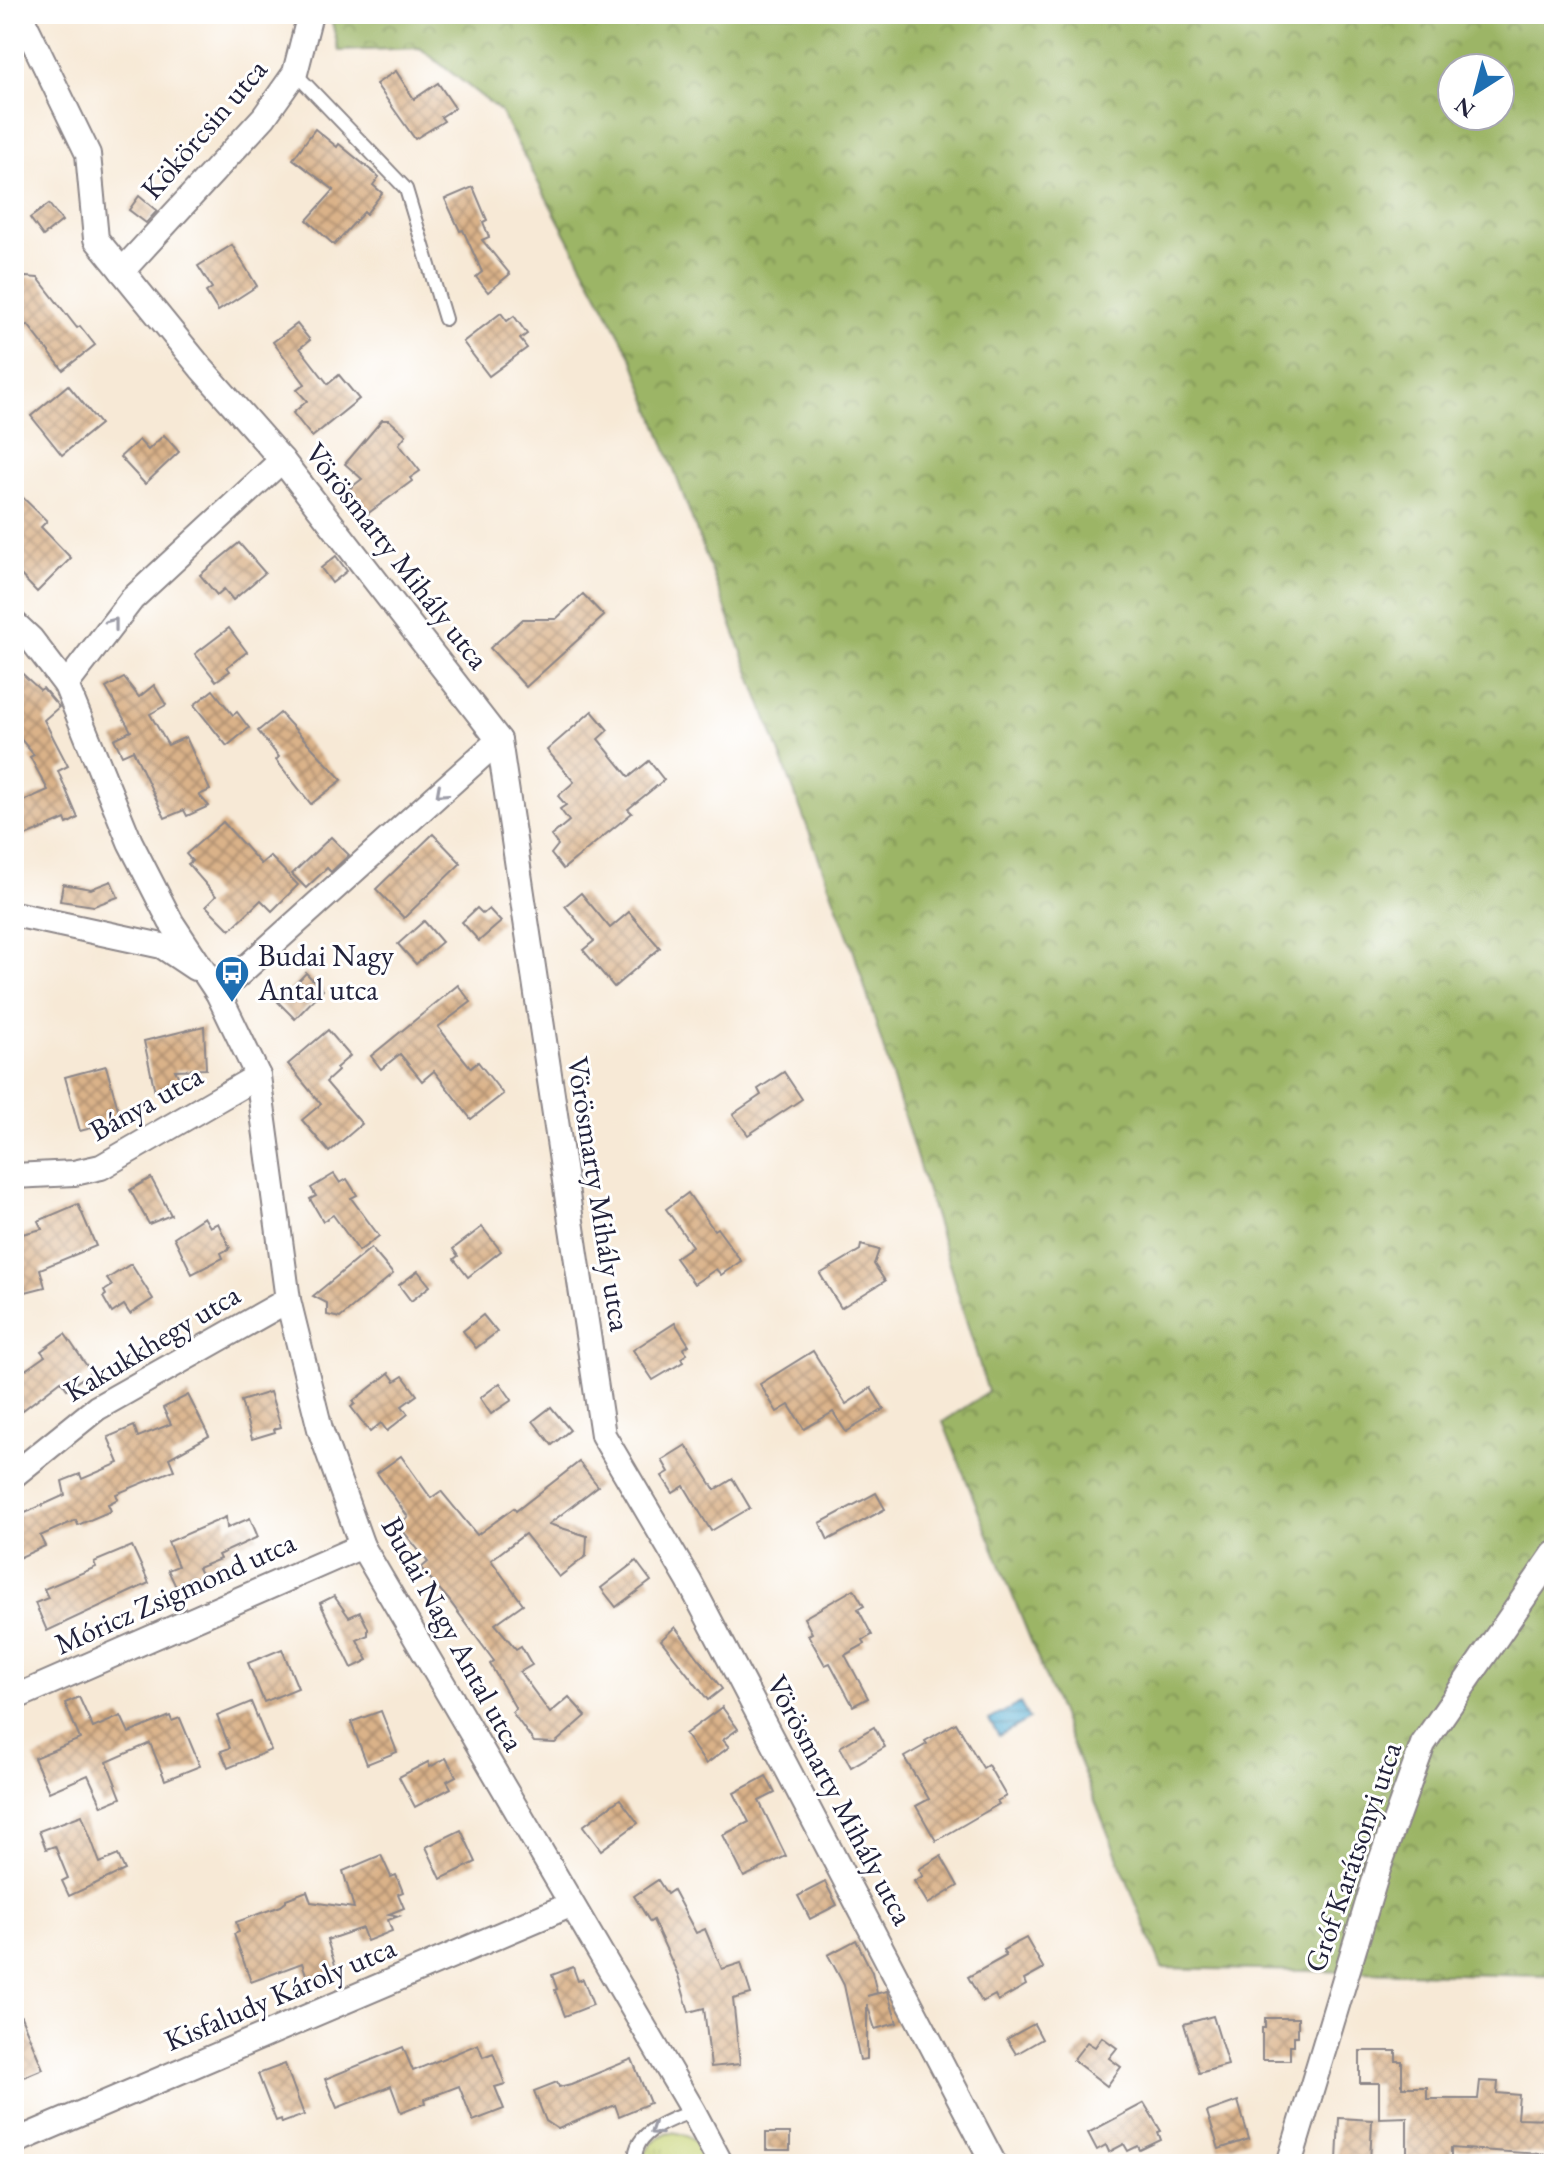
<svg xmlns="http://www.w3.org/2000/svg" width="1568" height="2178" font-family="'EB Garamond',serif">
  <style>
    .forest { fill: url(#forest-crowns); stroke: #5f6c50; stroke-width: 2; fill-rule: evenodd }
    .park { fill: url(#park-tufts); stroke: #747a58; stroke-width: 2 }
    .water { fill: url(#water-rules); stroke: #3c6886; stroke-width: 2 }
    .building { fill: url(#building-cross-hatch) }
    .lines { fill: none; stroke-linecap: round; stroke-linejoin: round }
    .lane-casing { stroke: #8c8688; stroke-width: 16 }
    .street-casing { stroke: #8c8688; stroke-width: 28 }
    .lane { stroke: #fff; stroke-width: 12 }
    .street { stroke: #fff; stroke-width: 24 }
    .oneway { stroke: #9c9ca7 }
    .labels { text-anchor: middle; stroke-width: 6; stroke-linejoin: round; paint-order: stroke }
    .street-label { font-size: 30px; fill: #22223b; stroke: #fff }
    .poi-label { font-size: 30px; fill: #22223b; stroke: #fff; text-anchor: start }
  </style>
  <defs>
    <pattern id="forest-crowns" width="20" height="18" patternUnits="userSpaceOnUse" patternTransform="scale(2)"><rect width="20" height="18" fill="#9cb566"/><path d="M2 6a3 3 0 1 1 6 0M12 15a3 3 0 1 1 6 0" fill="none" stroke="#7f9355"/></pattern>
    <pattern id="park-tufts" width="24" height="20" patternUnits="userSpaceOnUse" patternTransform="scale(2)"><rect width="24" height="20" fill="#c6d375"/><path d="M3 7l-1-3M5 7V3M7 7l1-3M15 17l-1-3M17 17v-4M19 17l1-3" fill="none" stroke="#aab566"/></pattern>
    <pattern id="water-rules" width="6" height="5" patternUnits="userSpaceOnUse" patternTransform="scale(2)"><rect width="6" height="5" fill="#55aed2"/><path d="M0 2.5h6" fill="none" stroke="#468dac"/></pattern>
    <pattern id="building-cross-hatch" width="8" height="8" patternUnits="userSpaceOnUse" patternTransform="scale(2)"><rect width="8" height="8" fill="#dab289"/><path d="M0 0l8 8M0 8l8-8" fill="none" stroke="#b09071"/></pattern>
  </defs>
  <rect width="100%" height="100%" fill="#fff"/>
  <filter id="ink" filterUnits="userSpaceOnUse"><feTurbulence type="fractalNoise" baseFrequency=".0125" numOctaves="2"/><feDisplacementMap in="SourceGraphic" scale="16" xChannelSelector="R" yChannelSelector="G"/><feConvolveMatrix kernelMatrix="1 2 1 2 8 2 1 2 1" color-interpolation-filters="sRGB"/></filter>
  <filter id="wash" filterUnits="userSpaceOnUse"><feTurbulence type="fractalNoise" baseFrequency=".006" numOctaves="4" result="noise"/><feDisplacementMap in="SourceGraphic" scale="32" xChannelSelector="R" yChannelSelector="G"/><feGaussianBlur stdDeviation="1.8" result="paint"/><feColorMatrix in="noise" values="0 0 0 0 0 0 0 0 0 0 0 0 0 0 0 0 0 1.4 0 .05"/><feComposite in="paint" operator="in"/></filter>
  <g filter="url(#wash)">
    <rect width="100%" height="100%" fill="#f7e9d6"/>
    <path class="forest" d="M330,14H1554V1976L1162,1968L943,1422L988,1392L854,952L632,358L500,111L420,48L339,51ZM1452,68H1500V116H1452Z"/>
    <path class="park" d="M669,2132C692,2133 699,2144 708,2164H645C642,2148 655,2138 669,2132Z"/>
    <polygon class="water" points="1020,1703 1029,1719 999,1736 989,1720"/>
    <g id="blocks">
      <g class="building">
        <polygon points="396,71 414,99 438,83 455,108 441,117 444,121 415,139 376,84"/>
        <polygon points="315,129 337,147 339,144 379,177 373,185 382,193 366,214 364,212 334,245 307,220 334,190 293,159"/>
        <polygon points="473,187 487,220 483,222 489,237 482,240 510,274 488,292 476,277 482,272 463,230 460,231 445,199"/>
        <polygon points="139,196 157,211 146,223 129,210"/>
        <polygon points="49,204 62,221 43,236 30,218"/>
        <polygon points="232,245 257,286 218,311 206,292 212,288 198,266"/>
        <polygon points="26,277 38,278 77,328 80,326 95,345 63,370 28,325 14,336 14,286"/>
        <polygon points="501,313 507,321 514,316 527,334 520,339 527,348 489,376 463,342"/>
        <polygon points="297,324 310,340 300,348 328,384 339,375 359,399 312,437 293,413 307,401 297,390 305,384 273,342"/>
        <polygon points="68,385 100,424 62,455 31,416"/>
        <polygon points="382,420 389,420 406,435 399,444 420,471 410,478 412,481 363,517 344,493 362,479 345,464"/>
        <polygon points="164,435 179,452 145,484 120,457 139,440 148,450"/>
        <polygon points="14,489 47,521 41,527 71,558 37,592 14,568"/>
        <polygon points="239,543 265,573 233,600 224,589 217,595 200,575"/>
        <polygon points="336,556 347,571 332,583 321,568"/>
        <polygon points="583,594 604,616 526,687 490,648 523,619 556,619"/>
        <polygon points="229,628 247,652 227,667 230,671 216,681 195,654"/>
        <polygon points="14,666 40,690 43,688 59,707 44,720 68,766 58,771 78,818 67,824 65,819 14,841 14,805 48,790 30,757 34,755 14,731"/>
        <polygon points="124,678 139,697 154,685 166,705 150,714 168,745 186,737 210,790 199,795 209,806 187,816 184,810 165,818 133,750 122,755 114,739 131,731 106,688"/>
        <polygon points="213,690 233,715 237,712 249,728 227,746 194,705"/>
        <polygon points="592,711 608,730 598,739 629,777 649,761 664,780 628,809 632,813 563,869 551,854 558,845 551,836 569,821 560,809 566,805 558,796 574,782 547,750"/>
        <polygon points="280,713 342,780 311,804 276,760 279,757 258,731"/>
        <polygon points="223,822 261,864 270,856 298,885 272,911 261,900 230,930 206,906 216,896 188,864 192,861 186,854"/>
        <polygon points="433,834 461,863 404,918 376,889"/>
        <polygon points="331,837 349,855 331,872 327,868 306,888 292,874"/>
        <polygon points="111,881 118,897 94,906 60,901 63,884 91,889"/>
        <polygon points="581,893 610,928 629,912 660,948 614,987 583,950 594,941 565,906"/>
        <polygon points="477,908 483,914 489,909 501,922 479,941 462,922"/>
        <polygon points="424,921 442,942 416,964 398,944"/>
        <polygon points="306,973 323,990 295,1019 278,1002"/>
        <polygon points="458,985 471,1002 438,1027 471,1068 478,1062 503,1094 471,1119 434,1071 422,1081 400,1054 381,1069 371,1056"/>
        <polygon points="204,1026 206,1069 175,1070 183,1086 155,1092 144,1041"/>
        <polygon points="328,1030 350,1056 336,1068 338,1071 326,1082 362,1124 329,1152 302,1120 321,1104 288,1064"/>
        <polygon points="106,1066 121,1120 80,1131 65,1077"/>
        <polygon points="784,1072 802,1099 748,1135 733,1114 761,1095 758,1089"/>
        <polygon points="334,1174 340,1183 347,1179 357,1195 351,1198 379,1236 359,1251 333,1215 323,1221 310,1199 316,1196 311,1188"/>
        <polygon points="151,1178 171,1215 149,1224 130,1190"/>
        <polygon points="688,1193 714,1230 717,1228 741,1261 721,1275 716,1269 694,1284 675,1258 692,1246 666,1209"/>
        <polygon points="78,1204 96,1246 40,1269 45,1287 14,1295 14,1236 42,1229 38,1221"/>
        <polygon points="204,1217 210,1227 218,1223 230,1248 221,1253 223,1258 192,1274 174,1237"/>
        <polygon points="482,1227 501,1251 468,1277 454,1259 458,1256 453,1249"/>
        <polygon points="861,1245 879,1250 874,1264 885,1281 841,1308 820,1274 860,1250"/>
        <polygon points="371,1248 393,1274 340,1318 327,1315 327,1303 313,1296"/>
        <polygon points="131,1264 153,1299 130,1314 124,1305 112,1313 103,1297 106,1295 104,1291 112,1286 107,1279"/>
        <polygon points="418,1271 430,1286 411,1301 399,1285"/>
        <polygon points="483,1315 497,1332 476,1348 463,1331"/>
        <polygon points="675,1323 689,1345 683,1349 687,1354 681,1358 683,1362 653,1380 633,1350"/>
        <polygon points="65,1334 91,1372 67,1389 61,1381 14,1417 14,1378 45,1356 41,1351"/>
        <polygon points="813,1351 846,1404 871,1388 884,1409 846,1432 833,1412 804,1429 789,1405 777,1412 760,1384"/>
        <polygon points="389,1373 395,1381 403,1376 417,1395 402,1406 408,1414 387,1431 381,1423 370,1432 351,1407 355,1404 353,1401"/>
        <polygon points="500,1383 512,1400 491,1414 480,1398"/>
        <polygon points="270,1392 281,1427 274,1429 275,1432 252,1439 241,1401"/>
        <polygon points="188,1395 209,1436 169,1458 174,1470 116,1494 118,1499 108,1504 111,1511 78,1525 76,1520 40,1536 45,1546 14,1560 14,1518 65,1495 62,1481 80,1474 82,1479 119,1463 108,1437 134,1426 138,1437 171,1424 163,1408"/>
        <polygon points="551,1407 570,1430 552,1445 533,1421"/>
        <polygon points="686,1445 715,1490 733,1479 750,1508 711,1531 684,1486 673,1493 662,1476 669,1472 662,1460"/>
        <polygon points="401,1456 431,1498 441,1491 477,1535 514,1508 516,1511 579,1462 598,1486 549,1524 587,1536 586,1556 559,1577 525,1534 491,1560 523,1604 495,1624 516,1649 521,1646 532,1665 520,1672 550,1713 569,1697 586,1716 555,1743 534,1742 512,1712 516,1709 490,1664 494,1661 448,1599 421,1568 428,1562 398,1525 408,1517 377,1473"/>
        <polygon points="876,1493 885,1509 828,1540 820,1523"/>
        <polygon points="226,1517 227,1528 250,1518 258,1537 218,1555 220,1559 198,1568 202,1576 176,1587 168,1570 178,1566 168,1542"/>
        <polygon points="132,1546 149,1583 47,1631 35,1603 48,1598 44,1589 96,1567 94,1562"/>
        <polygon points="636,1561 651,1581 616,1607 601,1588"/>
        <polygon points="854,1589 864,1606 858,1609 872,1635 863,1640 865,1644 845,1655 868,1698 853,1706 830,1663 825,1665 808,1635 812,1633 804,1618"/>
        <polygon points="334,1596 349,1617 360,1612 368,1628 368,1635 357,1640 368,1660 352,1668 320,1603"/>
        <polygon points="675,1627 722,1689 708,1700 661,1640"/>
        <polygon points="282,1649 298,1688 264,1702 248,1663"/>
        <polygon points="79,1697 93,1728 121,1716 129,1733 170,1716 172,1721 180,1718 200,1766 165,1780 150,1743 107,1762 121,1798 102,1806 88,1775 49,1792 34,1758 80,1739 65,1703"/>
        <polygon points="251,1702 271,1750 228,1768 221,1751 230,1748 217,1716"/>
        <polygon points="722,1707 738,1729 723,1740 729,1747 706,1764 685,1734"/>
        <polygon points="381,1711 397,1752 367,1764 351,1722"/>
        <polygon points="956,1723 983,1768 988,1765 1006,1796 997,1801 999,1804 936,1841 916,1806 929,1799 904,1757 927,1744 925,1741"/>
        <polygon points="874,1727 885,1747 851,1767 840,1747"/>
        <polygon points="446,1758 456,1776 447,1781 451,1788 415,1807 399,1777 428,1762 430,1767"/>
        <polygon points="766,1776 775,1793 759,1801 786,1856 744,1877 723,1835 749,1822 734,1793"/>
        <polygon points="620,1799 638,1823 601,1850 583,1826"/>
        <polygon points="82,1815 100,1863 118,1855 125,1870 69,1896 62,1881 68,1878 55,1846 46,1849 39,1831"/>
        <polygon points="461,1830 476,1862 441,1879 426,1847"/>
        <polygon points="381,1855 391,1877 396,1875 403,1892 398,1894 404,1908 389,1914 399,1916 388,1920 392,1931 367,1941 362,1928 327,1940 337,1971 308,1980 302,1963 251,1982 234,1934 239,1932 236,1922 281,1906 286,1902 286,1899 307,1891 311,1902 354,1908 343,1871"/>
        <polygon points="941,1856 958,1886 928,1904 914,1881 923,1876 919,1869"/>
        <polygon points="658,1880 667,1894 673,1890 696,1933 705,1929 722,1969 741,1963 751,1994 733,1999 740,2064 711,2067 704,2008 689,2012 678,1975 653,1920 650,1922 634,1896"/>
        <polygon points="825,1882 837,1905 810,1919 798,1896"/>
        <polygon points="1026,1938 1044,1969 1024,1980 1026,1985 998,2001 995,1995 982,2002 968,1977 1006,1956 1003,1950"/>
        <polygon points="856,1940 872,1972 877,1993 867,1996 887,1991 897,2023 875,2029 867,2004 867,2059 860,2060 844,1985 828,1955"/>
        <polygon points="573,1967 578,1981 583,1979 593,2005 565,2016 555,1990 557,1989 552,1975"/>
        <polygon points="14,2000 43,2069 14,2081"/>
        <polygon points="1213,2016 1228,2065 1199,2073 1184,2024"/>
        <polygon points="1265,2018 1298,2018 1298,2036 1294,2036 1294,2045 1290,2045 1290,2060 1262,2060 1262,2028 1265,2028"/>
        <polygon points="1034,2024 1042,2039 1016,2054 1007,2039"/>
        <polygon points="1102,2037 1117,2048 1109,2058 1121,2067 1107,2086 1073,2060 1087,2042 1095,2047"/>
        <polygon points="478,2044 483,2057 493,2053 505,2084 495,2087 504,2109 473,2121 459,2086 425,2099 426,2103 401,2113 391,2086 337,2108 325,2079 403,2047 413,2071"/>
        <polygon points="1360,2051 1396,2051 1396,2061 1402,2061 1402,2087 1427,2087 1427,2099 1478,2099 1480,2081 1498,2082 1497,2093 1519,2095 1517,2118 1554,2119 1554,2155 1451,2148 1451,2164 1407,2164 1407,2117 1379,2118 1379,2083 1360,2083"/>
        <polygon points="632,2059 650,2103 619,2116 615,2105 558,2129 546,2121 534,2091 557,2082 559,2087 571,2084"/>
        <polygon points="285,2064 304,2115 282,2123 281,2119 276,2121 258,2074"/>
        <polygon points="1238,2101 1249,2139 1219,2149 1207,2112"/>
        <polygon points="1144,2103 1161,2131 1158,2132 1161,2140 1140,2150 1138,2146 1128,2151 1124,2144 1109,2152 1106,2145 1097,2150 1088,2133"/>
        <polygon points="1339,2118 1372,2120 1370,2163 1337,2161"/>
        <rect x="766" y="2133" width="24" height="17"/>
      </g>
    </g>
  </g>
  <g filter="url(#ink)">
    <use href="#blocks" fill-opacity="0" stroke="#8c8688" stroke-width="2"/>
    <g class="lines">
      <defs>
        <g id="lane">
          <polyline points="295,73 406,189 445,319"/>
          <path d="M636,2164C630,2132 670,2120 693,2111"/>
        </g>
        <g id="street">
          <polyline points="20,14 88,154 96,239 201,368 282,460 499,740 603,1435 689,1581 994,2164"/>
          <polyline points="122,271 264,117 295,73 310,14"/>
          <polyline points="14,623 31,639 66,685 130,842 171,922 218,993 258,1076 288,1300 320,1429 362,1546 693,2111 721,2164"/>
          <polyline points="66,685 132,599 282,460"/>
          <polyline points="14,914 162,946 195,968"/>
          <polyline points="218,993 499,740"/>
          <polyline points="14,1176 74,1173 101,1167 258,1076"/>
          <polyline points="14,1475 97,1408 288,1300"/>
          <polyline points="14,1698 362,1546"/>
          <polyline points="14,2142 570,1905"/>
          <polyline points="1289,2164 1379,1866 1423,1744 1554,1554"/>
        </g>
      </defs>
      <use href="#lane" class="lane-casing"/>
      <use href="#street" class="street-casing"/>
      <use href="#lane" class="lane"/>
      <use href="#street" class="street"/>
    </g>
    <defs><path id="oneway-chevron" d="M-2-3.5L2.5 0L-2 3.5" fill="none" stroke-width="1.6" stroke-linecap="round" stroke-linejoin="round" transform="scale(2)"/></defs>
    <g class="oneway">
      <use href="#oneway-chevron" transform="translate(113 623) rotate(-52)"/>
      <use href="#oneway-chevron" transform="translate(441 792) rotate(138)"/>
      <use href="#oneway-chevron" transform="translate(655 2130) rotate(146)"/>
    </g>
  </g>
  <defs>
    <symbol id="bus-pin" viewBox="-11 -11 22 30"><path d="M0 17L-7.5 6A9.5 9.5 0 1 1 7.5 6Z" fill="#1f6fb2" stroke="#fff"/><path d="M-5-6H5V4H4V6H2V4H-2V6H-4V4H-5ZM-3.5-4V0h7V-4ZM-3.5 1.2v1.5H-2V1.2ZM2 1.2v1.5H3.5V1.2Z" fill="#fff"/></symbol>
  </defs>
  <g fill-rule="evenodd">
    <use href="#bus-pin" x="212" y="953" width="40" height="54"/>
  </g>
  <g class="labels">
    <g class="street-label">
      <text transform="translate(204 129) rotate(-49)" y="10">Kökörcsin utca</text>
      <text transform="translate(397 556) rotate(52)" y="10">Vörösmarty Mihály utca</text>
      <text transform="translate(146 1103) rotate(-29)" y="10">Bánya utca</text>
      <text transform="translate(599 1194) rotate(81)" y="10">Vörösmarty Mihály utca</text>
      <text transform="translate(152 1343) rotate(-31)" y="10">Kakukkhegy utca</text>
      <text transform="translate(175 1593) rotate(-24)" y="10">Móricz Zsigmond utca</text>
      <text transform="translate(453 1634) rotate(61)" y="10">Budai Nagy Antal utca</text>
      <text transform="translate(840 1800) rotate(62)" y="10">Vörösmarty Mihály utca</text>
      <text transform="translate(1353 1857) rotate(-71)" y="10">Gróf Karátsonyi utca</text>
      <text transform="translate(280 1994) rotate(-23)" y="10">Kisfaludy Károly utca</text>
    </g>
    <g class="poi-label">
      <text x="258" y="966">Budai Nagy<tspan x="258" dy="34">Antal utca</tspan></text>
    </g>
  </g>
  <rect width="1568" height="2178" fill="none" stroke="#fff" stroke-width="48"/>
  <g transform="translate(1476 92) rotate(216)"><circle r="38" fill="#ffffff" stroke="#a7a7b1" stroke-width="2"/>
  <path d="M0-6L14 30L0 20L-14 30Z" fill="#1f6fb2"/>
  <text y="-12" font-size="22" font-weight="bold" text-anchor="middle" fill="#22223b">N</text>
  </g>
</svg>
